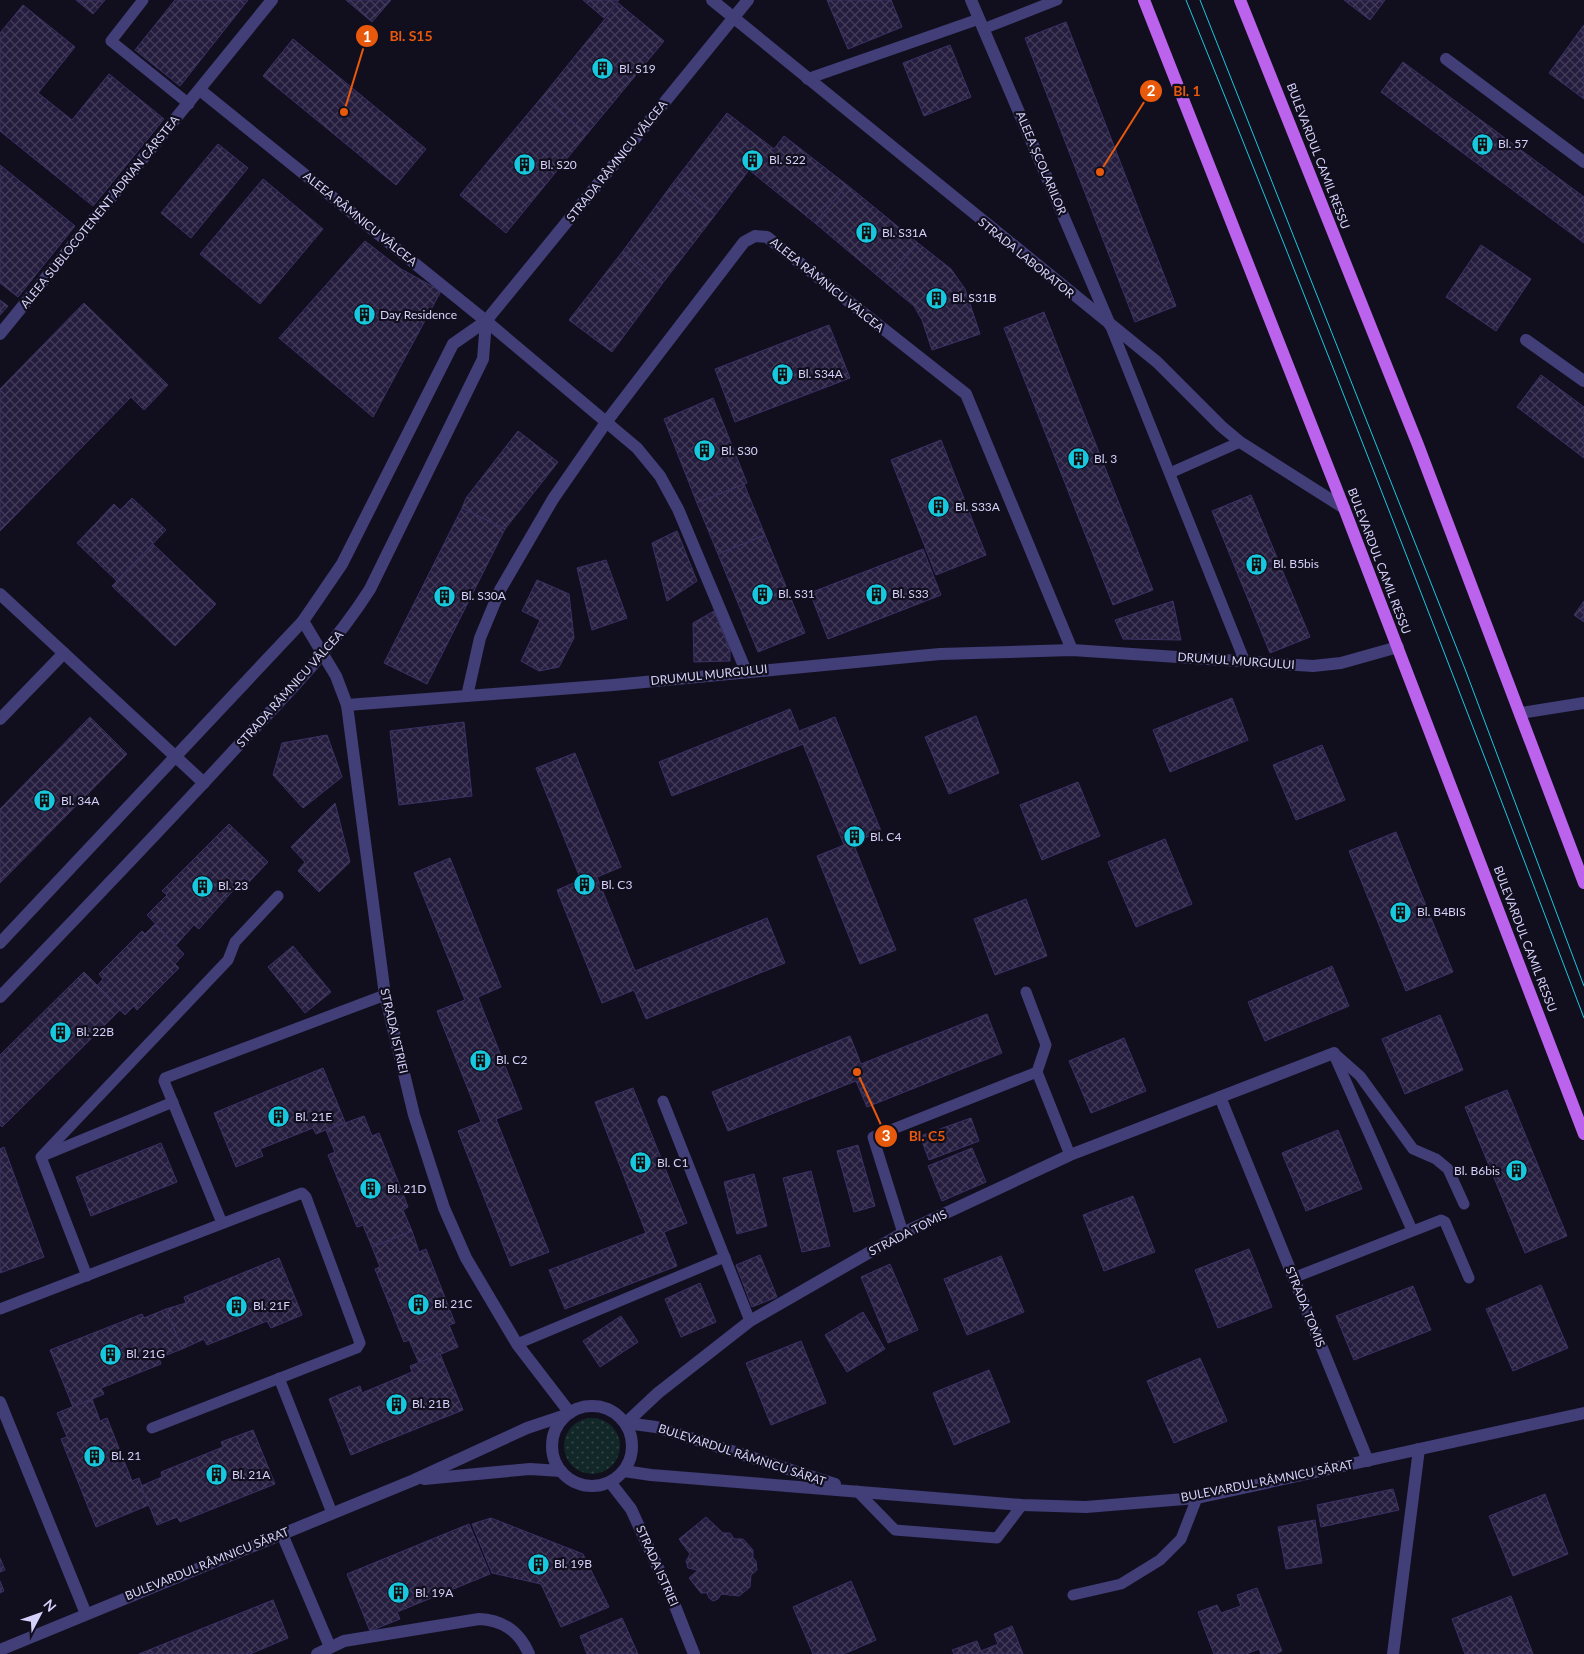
<svg xmlns="http://www.w3.org/2000/svg" width="1584" height="1654" font-family="Lato,sans-serif">
  <style>
    .grass { fill: url(#grass-dots) }
    .building { fill: url(#building-cross-hatch); stroke: #3c3166 }
    .lines { fill: none; stroke-linecap: round; stroke-linejoin: round }
    .service { stroke: #413e78; stroke-width: 11 }
    .minor { stroke: #413e78; stroke-width: 12 }
    .tertiary { stroke: #413e78; stroke-width: 12 }
    .primary { stroke: #bc63ee; stroke-width: 12 }
    .tram { stroke: #18c8de; stroke-width: 1 }
    .labels { text-anchor: middle; stroke-width: 4.5; stroke-linejoin: round; paint-order: stroke }
    .poi-label { font-size: 12px; fill: #d6d1fa; stroke: #110f1e; text-anchor: start }
    .street-label { font-size: 12px; fill: #d6d1fa; stroke: #110f1e }
    .leader { fill: none; stroke: #e8590c; stroke-width: 2 }
    .callout-dot { fill: #e8590c; stroke: #110f1e; stroke-width: 2 }
    .mark-label { font-size: 15px; text-anchor: middle; font-weight: bold; fill: #fff }
    .callout-label { font-size: 14px; text-anchor: middle; font-weight: bold; fill: #e8590c; stroke: #110f1e; stroke-width: 4.5; stroke-linejoin: round; paint-order: stroke }
  </style>
  <defs>
    <pattern id="grass-dots" width="8" height="8" patternUnits="userSpaceOnUse" patternTransform="scale(1.25)"><rect width="8" height="8" fill="#122727"/><path d="M2 2h.1M6 6h.1" fill="none" stroke="#344547" stroke-width="1.8" stroke-linecap="round"/></pattern>
    <pattern id="building-cross-hatch" width="8" height="8" patternUnits="userSpaceOnUse" patternTransform="scale(1.25)"><rect width="8" height="8" fill="#241d3d"/><path d="M0 0l8 8M0 8l8-8" fill="none" stroke="#433d5a"/></pattern>
  </defs>
  <rect width="100%" height="100%" fill="#110f1e"/>
  <circle class="grass" cx="592" cy="1446" r="28"/>
  <g class="building">
    <polygon points="76,0 105,0 93,14"/>
    <polygon points="175,0 248,0 180,86 135,50"/>
    <polygon points="346,0 391,0 372,22"/>
    <polygon points="583,0 619,0 604,18"/>
    <polygon points="827,0 891,0 902,27 848,49"/>
    <polygon points="1344,0 1385,0 1370,20"/>
    <polygon points="618,3 664,41 587,134 542,97"/>
    <polygon points="23,5 75,47 38,93 72,120 109,74 164,119 93,206 0,131 0,33"/>
    <polygon points="1066,22 1176,306 1135,322 1025,38"/>
    <polygon points="1584,25 1584,99 1549,73"/>
    <polygon points="293,39 426,149 396,185 263,76"/>
    <polygon points="950,45 971,97 924,116 903,63"/>
    <polygon points="1403,62 1584,197 1584,243 1381,92"/>
    <polygon points="542,97 587,134 506,233 460,195"/>
    <polygon points="727,113 774,149 784,136 847,185 815,223 749,170 715,215 673,183"/>
    <polygon points="218,144 248,168 191,238 161,213"/>
    <polygon points="0,165 75,226 18,297 0,283"/>
    <polygon points="263,179 323,229 260,304 200,254"/>
    <polygon points="673,183 715,215 662,284 623,251"/>
    <polygon points="847,185 918,243 885,282 815,223"/>
    <polygon points="365,241 401,269 441,291 373,417 279,338"/>
    <polygon points="918,243 951,269 965,289 980,334 932,350 922,320 914,306 885,282"/>
    <polygon points="1481,245 1531,279 1496,331 1446,297"/>
    <polygon points="623,251 662,284 612,352 569,320"/>
    <polygon points="0,300 8,306 0,315"/>
    <polygon points="84,303 168,385 144,410 131,397 0,531 0,389"/>
    <polygon points="1044,312 1153,590 1113,605 1004,328"/>
    <polygon points="829,325 850,378 735,422 715,369"/>
    <polygon points="1541,375 1584,407 1584,458 1517,407"/>
    <polygon points="713,398 747,483 697,503 664,419"/>
    <polygon points="518,431 558,462 505,529 462,508 466,498"/>
    <polygon points="941,440 986,555 936,575 891,460"/>
    <polygon points="744,484 765,535 718,554 697,503"/>
    <polygon points="1251,495 1310,637 1270,653 1212,511"/>
    <polygon points="132,498 166,530 117,581 77,543 114,504 120,510"/>
    <polygon points="462,508 505,529 427,684 384,663"/>
    <polygon points="677,531 697,581 667,601 652,543"/>
    <polygon points="765,535 805,633 758,652 718,554"/>
    <polygon points="153,544 216,604 175,646 112,586"/>
    <polygon points="923,549 941,595 828,639 810,593"/>
    <polygon points="606,560 627,618 592,630 577,568"/>
    <polygon points="537,580 569,594 574,638 559,667 539,671 521,661 540,620 522,611"/>
    <polygon points="1173,601 1181,640 1123,639 1115,620"/>
    <polygon points="1584,601 1584,622 1574,615"/>
    <polygon points="714,611 730,650 730,661 694,662 693,623"/>
    <polygon points="1232,698 1248,740 1170,772 1153,730"/>
    <polygon points="790,709 799,731 835,717 881,831 853,843 896,950 860,964 817,856 844,845 803,744 672,796 659,762"/>
    <polygon points="976,716 999,773 949,794 925,737"/>
    <polygon points="90,717 127,754 0,883 0,809"/>
    <polygon points="464,722 472,796 399,805 390,731"/>
    <polygon points="327,735 342,777 303,808 273,775 282,743"/>
    <polygon points="1322,745 1345,800 1296,820 1273,765"/>
    <polygon points="575,753 621,867 597,877 635,971 767,918 785,963 646,1019 634,990 602,1003 557,890 581,880 536,768"/>
    <polygon points="1078,782 1100,836 1042,860 1020,805"/>
    <polygon points="335,803 350,862 319,892 298,871 305,862 291,847"/>
    <polygon points="229,824 268,862 249,882 244,878 199,929 194,925 176,945 147,915 167,895 162,891"/>
    <polygon points="1396,832 1453,972 1406,991 1349,851"/>
    <polygon points="1165,839 1192,904 1136,927 1108,862"/>
    <polygon points="450,858 501,987 478,997 522,1109 496,1119 549,1252 511,1266 458,1131 481,1122 437,1011 465,1000 414,873"/>
    <polygon points="1026,899 1047,956 995,975 974,919"/>
    <polygon points="155,924 184,954 175,964 179,968 137,1010 134,1006 125,1015 96,987 103,979 99,974 142,931 145,934"/>
    <polygon points="293,946 331,992 305,1013 268,967"/>
    <polygon points="1332,966 1349,1006 1265,1041 1248,1002"/>
    <polygon points="84,972 121,1009 2,1127 0,1125 0,1055"/>
    <polygon points="987,1014 1002,1053 867,1107 856,1081 728,1131 712,1092 850,1036 861,1064"/>
    <polygon points="1440,1015 1463,1070 1405,1094 1382,1039"/>
    <polygon points="1124,1038 1146,1091 1091,1113 1069,1061"/>
    <polygon points="323,1068 345,1122 316,1134 313,1128 260,1149 263,1156 236,1167 214,1113"/>
    <polygon points="633,1088 687,1223 664,1232 677,1266 565,1309 549,1270 646,1233 595,1102"/>
    <polygon points="1507,1090 1567,1236 1525,1253 1465,1107"/>
    <polygon points="364,1116 372,1136 379,1133 408,1207 403,1210 412,1231 372,1247 363,1225 357,1227 328,1155 335,1152 326,1130"/>
    <polygon points="971,1118 979,1141 929,1160 920,1136"/>
    <polygon points="1338,1130 1362,1189 1306,1211 1282,1153"/>
    <polygon points="161,1143 177,1182 91,1216 76,1177"/>
    <polygon points="858,1145 875,1206 854,1212 837,1151"/>
    <polygon points="4,1147 44,1257 0,1273 0,1149"/>
    <polygon points="972,1148 986,1182 942,1201 928,1166"/>
    <polygon points="811,1171 830,1246 802,1252 783,1178"/>
    <polygon points="754,1174 767,1226 737,1234 724,1182"/>
    <polygon points="1133,1196 1155,1252 1104,1271 1083,1215"/>
    <polygon points="412,1231 419,1252 426,1249 455,1323 449,1325 458,1347 419,1363 409,1340 404,1342 375,1269 380,1267 372,1247"/>
    <polygon points="1249,1249 1272,1307 1218,1328 1195,1270"/>
    <polygon points="760,1255 777,1297 752,1307 736,1265"/>
    <polygon points="1001,1256 1024,1312 967,1335 944,1279"/>
    <polygon points="279,1258 302,1315 271,1328 267,1321 207,1345 204,1339 182,1349 166,1309 186,1303 184,1297"/>
    <polygon points="890,1264 918,1330 888,1343 861,1277"/>
    <polygon points="700,1283 716,1322 681,1337 665,1299"/>
    <polygon points="1541,1285 1568,1348 1513,1371 1486,1309"/>
    <polygon points="1413,1286 1431,1330 1354,1360 1336,1316"/>
    <polygon points="166,1309 182,1349 159,1358 161,1364 101,1388 104,1394 73,1407 50,1350 142,1314 144,1318"/>
    <polygon points="863,1312 885,1349 847,1372 825,1335"/>
    <polygon points="621,1316 638,1342 600,1367 583,1341"/>
    <polygon points="801,1341 826,1403 771,1425 746,1363"/>
    <polygon points="440,1354 463,1410 351,1455 329,1399 360,1386 362,1393 412,1372 410,1366"/>
    <polygon points="1200,1358 1227,1421 1174,1443 1147,1381"/>
    <polygon points="989,1370 1010,1422 954,1445 933,1393"/>
    <polygon points="92,1399 100,1421 107,1418 132,1481 139,1478 149,1505 96,1527 61,1439 67,1437 57,1413"/>
    <polygon points="253,1430 275,1484 180,1522 177,1517 157,1525 141,1486 162,1477 161,1472 223,1447 221,1442"/>
    <polygon points="1393,1489 1399,1510 1321,1527 1317,1505"/>
    <polygon points="1545,1494 1568,1554 1513,1576 1489,1516"/>
    <polygon points="706,1517 723,1533 730,1533 734,1539 743,1539 753,1550 753,1558 756,1561 757,1570 751,1575 750,1587 739,1596 721,1594 718,1599 713,1601 709,1598 707,1593 701,1593 689,1578 698,1570 688,1568 686,1561 690,1554 679,1539"/>
    <polygon points="491,1518 583,1554 609,1607 561,1627 541,1584 492,1573 472,1524"/>
    <polygon points="1315,1520 1322,1563 1286,1569 1278,1527"/>
    <polygon points="469,1524 490,1574 397,1612 400,1619 370,1631 347,1574"/>
    <polygon points="0,1558 5,1570 0,1572"/>
    <polygon points="0,1581 4,1591 0,1593"/>
    <polygon points="851,1581 876,1640 844,1654 813,1654 793,1607"/>
    <polygon points="1257,1588 1282,1651 1275,1654 1261,1654 1259,1649 1246,1654 1214,1654 1198,1612 1217,1605 1221,1613 1241,1606 1237,1595"/>
    <polygon points="1511,1596 1533,1654 1465,1654 1452,1619"/>
    <polygon points="273,1600 288,1638 250,1654 139,1654"/>
    <polygon points="622,1618 638,1654 587,1654 580,1636"/>
    <polygon points="1012,1626 1023,1654 954,1654 952,1650 977,1641 981,1651 998,1644 994,1634"/>
  </g>
  <g class="lines">
    <g class="service">
      <polyline points="143,0 111,41 189,104"/>
      <polyline points="983,29 1057,0"/>
      <polyline points="807,79 979,19"/>
      <polyline points="1111,327 1245,662"/>
      <polyline points="1170,473 1240,442"/>
      <polyline points="1026,992 1046,1045 1037,1072 1070,1155"/>
      <polyline points="1334,1053 1360,1076 1413,1149 1436,1159 1448,1169 1464,1204"/>
      <polyline points="1335,1057 1412,1230"/>
      <polyline points="663,1101 750,1321"/>
      <polyline points="45,1155 173,1102"/>
      <polyline points="222,1223 164,1081 165,1078 385,995"/>
      <polyline points="903,1233 873,1137 1037,1072"/>
      <polyline points="87,1276 41,1157 228,960 235,942 278,896"/>
      <polyline points="1293,1278 1441,1220 1445,1222 1469,1278"/>
      <polyline points="0,1309 302,1193 306,1197 360,1343 357,1348 152,1428"/>
      <polyline points="517,1344 725,1257"/>
      <polyline points="279,1378 332,1513"/>
      <polyline points="857,1491 895,1530 997,1538 1022,1505"/>
      <polyline points="1073,1595 1121,1584 1160,1560 1181,1539 1197,1498"/>
    </g>
    <g class="minor">
      <polyline points="712,0 1157,362 1221,426 1240,442 1344,508"/>
      <polyline points="971,0 1110,325"/>
      <polyline points="1446,59 1584,162"/>
      <polyline points="200,90 486,321 637,448 660,476 678,509 746,671"/>
      <polyline points="0,334 272,0"/>
      <polyline points="1526,340 1584,381"/>
      <polyline points="0,594 204,783"/>
      <polyline points="303,621 336,676 347,705 385,995 414,1115 444,1208 466,1258 517,1344 570,1413"/>
      <polyline points="467,696 480,638 500,590 553,499 607,421 744,242 755,236 767,237 966,394 1072,650"/>
      <polyline points="347,705 613,685 940,654 1072,650 1313,666 1341,663 1398,647"/>
      <polyline points="1521,713 1584,703"/>
      <polyline points="0,719 64,653"/>
      <polyline points="1220,1097 1368,1461"/>
      <polyline points="0,1402 86,1614"/>
      <polyline points="626,1423 658,1393 750,1321 903,1233 1070,1155 1334,1053"/>
      <polyline points="610,1482 631,1509 671,1596 694,1654"/>
      <polyline points="282,1534 330,1647"/>
      <path d="M317,1654L344,1641L479,1619C503,1620 519,1631 529,1654"/>
      <polyline points="1393,1654 1419,1449"/>
    </g>
    <g class="tertiary">
      <polyline points="0,943 303,621 342,564 453,344 486,321 748,0"/>
      <path d="M0,997C79,915 158,833 235,749C283,698 332,649 370,589L483,359L486,321"/>
      <circle cx="592" cy="1446" r="40"/>
      <polyline points="626,1423 656,1427 835,1484"/>
      <polyline points="624,1471 651,1475 1022,1505 1086,1507 1197,1498 1584,1413"/>
      <polyline points="424,1479 530,1469 561,1471"/>
      <polyline points="0,1650 414,1480 527,1428 566,1415"/>
    </g>
    <g class="primary">
      <polyline points="1144,0 1344,508 1584,1134"/>
      <polyline points="1240,0 1418,445 1584,883"/>
    </g>
    <g class="tram">
      <path d="M1186,0C1323,338 1455,677 1584,1018"/>
      <polyline points="1200,0 1465,669 1584,986"/>
    </g>
  </g>
  <defs>
    <symbol id="building-disc" viewBox="-11 -11 22 22"><circle r="9.5" fill="#18c8de" stroke="#110f1e"/><path d="M-4-6H4V6H1V3H-1V6H-4ZM-2.5-4.3h1.7v1.8h-1.7ZM.8-4.3h1.7v1.8H.8ZM-2.5-1h1.7V.8h-1.7ZM.8-1h1.7V.8H.8Z" fill="#111"/></symbol>
  </defs>
  <g fill-rule="evenodd">
    <use href="#building-disc" x="590" y="56" width="25" height="25"/>
    <use href="#building-disc" x="1470" y="132" width="25" height="25"/>
    <use href="#building-disc" x="740" y="148" width="25" height="25"/>
    <use href="#building-disc" x="512" y="152" width="25" height="25"/>
    <use href="#building-disc" x="854" y="220" width="25" height="25"/>
    <use href="#building-disc" x="924" y="286" width="25" height="25"/>
    <use href="#building-disc" x="352" y="302" width="25" height="25"/>
    <use href="#building-disc" x="770" y="362" width="25" height="25"/>
    <use href="#building-disc" x="692" y="438" width="25" height="25"/>
    <use href="#building-disc" x="1066" y="446" width="25" height="25"/>
    <use href="#building-disc" x="926" y="494" width="25" height="25"/>
    <use href="#building-disc" x="1244" y="552" width="25" height="25"/>
    <use href="#building-disc" x="750" y="582" width="25" height="25"/>
    <use href="#building-disc" x="864" y="582" width="25" height="25"/>
    <use href="#building-disc" x="432" y="584" width="25" height="25"/>
    <use href="#building-disc" x="32" y="788" width="25" height="25"/>
    <use href="#building-disc" x="842" y="824" width="25" height="25"/>
    <use href="#building-disc" x="572" y="872" width="25" height="25"/>
    <use href="#building-disc" x="190" y="874" width="25" height="25"/>
    <use href="#building-disc" x="1388" y="900" width="25" height="25"/>
    <use href="#building-disc" x="48" y="1020" width="25" height="25"/>
    <use href="#building-disc" x="468" y="1048" width="25" height="25"/>
    <use href="#building-disc" x="266" y="1104" width="25" height="25"/>
    <use href="#building-disc" x="628" y="1150" width="25" height="25"/>
    <use href="#building-disc" x="1504" y="1158" width="25" height="25"/>
    <use href="#building-disc" x="358" y="1176" width="25" height="25"/>
    <use href="#building-disc" x="406" y="1292" width="25" height="25"/>
    <use href="#building-disc" x="224" y="1294" width="25" height="25"/>
    <use href="#building-disc" x="98" y="1342" width="25" height="25"/>
    <use href="#building-disc" x="384" y="1392" width="25" height="25"/>
    <use href="#building-disc" x="82" y="1444" width="25" height="25"/>
    <use href="#building-disc" x="204" y="1462" width="25" height="25"/>
    <use href="#building-disc" x="526" y="1552" width="25" height="25"/>
    <use href="#building-disc" x="386" y="1580" width="25" height="25"/>
  </g>
  <g class="labels">
    <g class="poi-label">
      <text x="619" y="73">Bl. S19</text>
      <text x="1498" y="148">Bl. 57</text>
      <text x="769" y="164">Bl. S22</text>
      <text x="540" y="169">Bl. S20</text>
      <text x="882" y="237">Bl. S31A</text>
      <text x="952" y="302">Bl. S31B</text>
      <text x="380" y="319">Day Residence</text>
      <text x="798" y="378">Bl. S34A</text>
      <text x="721" y="455">Bl. S30</text>
      <text x="1094" y="463">Bl. 3</text>
      <text x="955" y="511">Bl. S33A</text>
      <text x="1273" y="568">Bl. B5bis</text>
      <text x="778" y="598">Bl. S31</text>
      <text x="892" y="598">Bl. S33</text>
      <text x="461" y="600">Bl. S30A</text>
      <text x="61" y="805">Bl. 34A</text>
      <text x="870" y="841">Bl. C4</text>
      <text x="601" y="889">Bl. C3</text>
      <text x="218" y="890">Bl. 23</text>
      <text x="1417" y="916">Bl. B4BIS</text>
      <text x="76" y="1036">Bl. 22B</text>
      <text x="496" y="1064">Bl. C2</text>
      <text x="295" y="1121">Bl. 21E</text>
      <text x="657" y="1167">Bl. C1</text>
      <text x="1500" y="1175" text-anchor="end">Bl. B6bis</text>
      <text x="387" y="1193">Bl. 21D</text>
      <text x="434" y="1308">Bl. 21C</text>
      <text x="253" y="1310">Bl. 21F</text>
      <text x="126" y="1358">Bl. 21G</text>
      <text x="412" y="1408">Bl. 21B</text>
      <text x="111" y="1460">Bl. 21</text>
      <text x="232" y="1479">Bl. 21A</text>
      <text x="554" y="1568">Bl. 19B</text>
      <text x="415" y="1597">Bl. 19A</text>
    </g>
    <g class="street-label">
      <text transform="translate(1318 156) rotate(69)" y="4">BULEVARDUL CAMIL RESSU</text>
      <text transform="translate(617 161) rotate(-51)" y="4">STRADA RÂMNICU VÂLCEA</text>
      <text transform="translate(1041 163) rotate(67)" y="4">ALEEA ȘCOLARILOR</text>
      <text transform="translate(100 212) rotate(-51)" y="4">ALEEA SUBLOCOTENENT ADRIAN CÂRSTEA</text>
      <text transform="translate(360 219) rotate(39)" y="4">ALEEA RÂMNICU VÂLCEA</text>
      <text transform="translate(1026 258) rotate(39)" y="4">STRADA LABORATOR</text>
      <text transform="translate(827 285) rotate(39)" y="4">ALEEA RÂMNICU VÂLCEA</text>
      <text transform="translate(1379 561) rotate(69)" y="4">BULEVARDUL CAMIL RESSU</text>
      <text transform="translate(1236 661) rotate(4)" y="4">DRUMUL MURGULUI</text>
      <text transform="translate(709 675) rotate(-6)" y="4">DRUMUL MURGULUI</text>
      <text transform="translate(290 689) rotate(-48)" y="4">STRADA RÂMNICU VÂLCEA</text>
      <text transform="translate(1525 939) rotate(69)" y="4">BULEVARDUL CAMIL RESSU</text>
      <text transform="translate(394 1031) rotate(77)" y="4">STRADA ISTRIEI</text>
      <text transform="translate(908 1233) rotate(-27)" y="4">STRADA TOMIS</text>
      <text transform="translate(1305 1307) rotate(68)" y="4">STRADA TOMIS</text>
      <text transform="translate(742 1455) rotate(18)" y="4">BULEVARDUL RÂMNICU SĂRAT</text>
      <text transform="translate(1267 1481) rotate(-11)" y="4">BULEVARDUL RÂMNICU SĂRAT</text>
      <text transform="translate(207 1564) rotate(-22)" y="4">BULEVARDUL RÂMNICU SĂRAT</text>
      <text transform="translate(657 1566) rotate(66)" y="4">STRADA ISTRIEI</text>
    </g>
  </g>
  <path class="leader" d="M344 112L367 36M1100 172L1151 91M857 1072L886 1136"/>
  <g class="callout-dot">
    <circle cx="344" cy="112" r="5"/>
    <circle cx="1100" cy="172" r="5"/>
    <circle cx="857" cy="1072" r="5"/>
    <circle cx="367" cy="36" r="12"/>
    <circle cx="1151" cy="91" r="12"/>
    <circle cx="886" cy="1136" r="12"/>
  </g>
  <g class="mark-label">
    <text x="367" y="42">1</text>
    <text x="1151" y="96">2</text>
    <text x="886" y="1141">3</text>
  </g>
  <g class="callout-label">
    <text x="411" y="41">Bl. S15</text>
    <text x="1187" y="96">Bl. 1</text>
    <text x="927" y="1141">Bl. C5</text>
  </g>
  <g transform="translate(40 1614) rotate(49)" stroke="#110f1e" stroke-width="4" paint-order="stroke">
  <path d="M0-4L9 19L0 12L-9 19Z" fill="#d6d1fa"/>
  <text y="-8" font-size="14" font-weight="bold" text-anchor="middle" fill="#d6d1fa">N</text>
  </g>
</svg>
